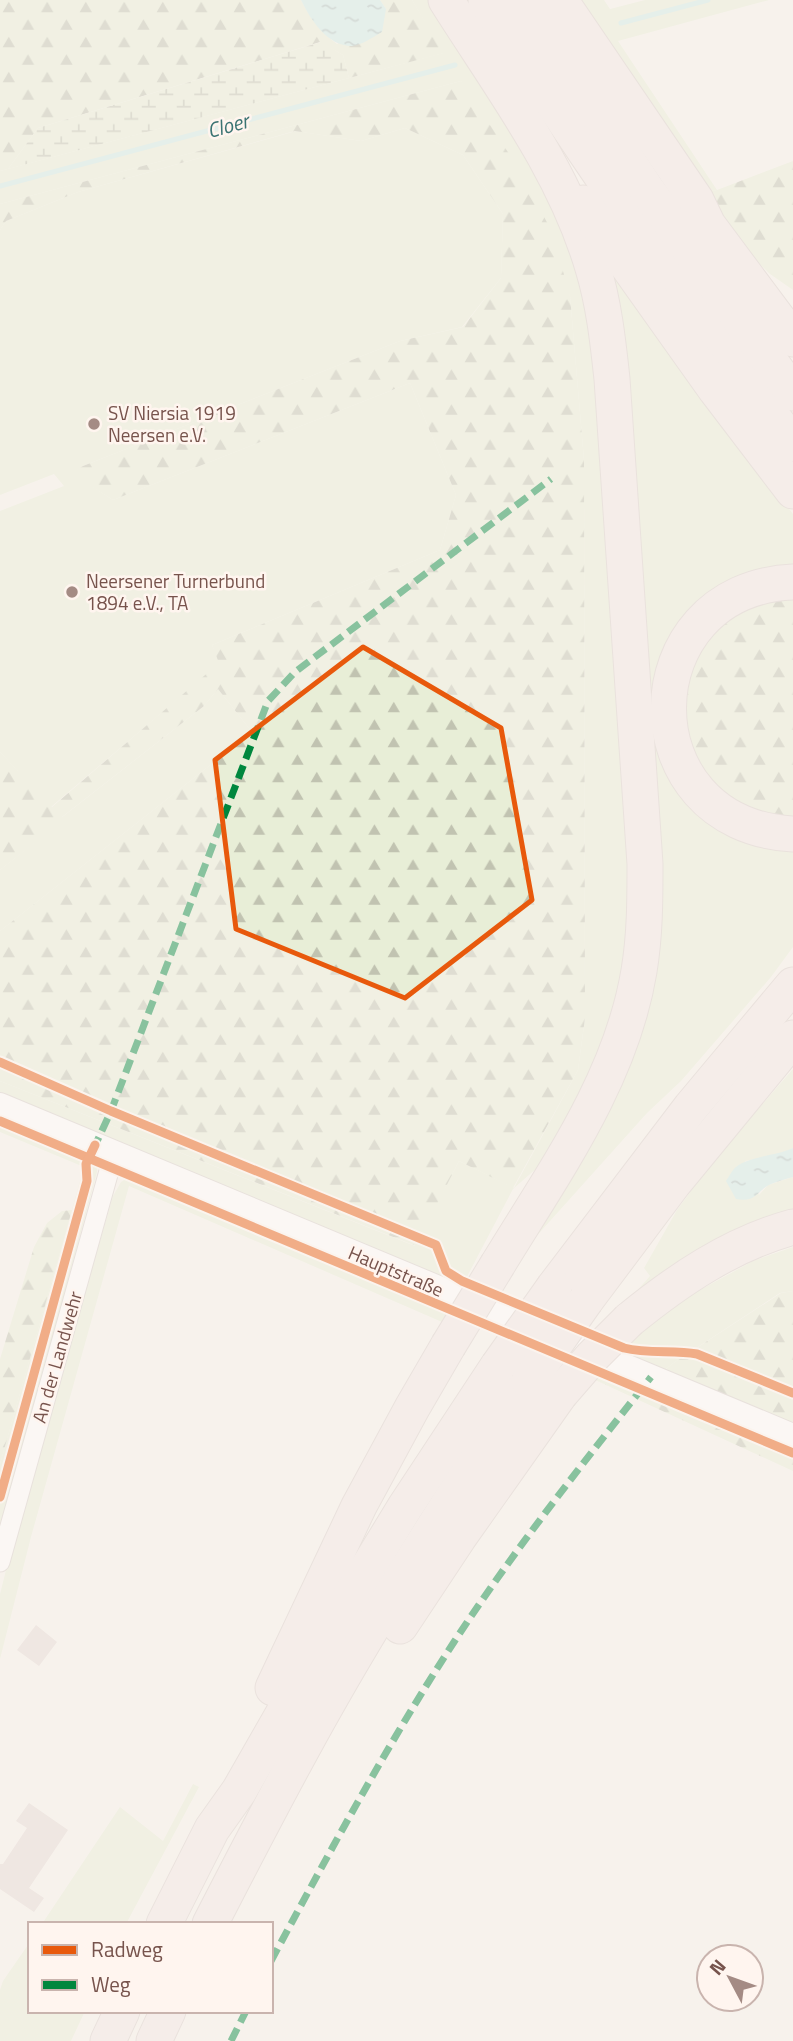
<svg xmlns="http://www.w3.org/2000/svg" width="793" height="2041" font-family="'Titillium Web',sans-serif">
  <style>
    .grass { fill: #e8eed7 }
    .forest { fill: url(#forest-firs) }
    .wetland { fill: url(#wetland-marsh) }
    .water { fill: url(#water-ripples) }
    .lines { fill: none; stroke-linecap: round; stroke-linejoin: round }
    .stream { stroke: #ceeae7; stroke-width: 5 }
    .building { fill: #e4d9d4 }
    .minor-casing { stroke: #d6cdc9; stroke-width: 21 }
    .tertiary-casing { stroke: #d6cdc9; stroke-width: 26 }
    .motorway-casing { stroke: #d9ceca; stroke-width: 37 }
    .minor { stroke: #fefdfc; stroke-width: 19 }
    .tertiary { stroke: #fefdfc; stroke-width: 24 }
    .motorway { stroke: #f1e7e5; stroke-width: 35 }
    .motorway-bridge-casing { stroke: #d9ceca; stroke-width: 37; stroke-linecap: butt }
    .motorway-bridge { stroke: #f1e7e5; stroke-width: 35 }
    .quiet { stroke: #00873e; stroke-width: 7; stroke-dasharray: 14 7; stroke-linecap: butt }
    .cycleway-casing { stroke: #fff5ef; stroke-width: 13 }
    .cycleway { stroke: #e8590c; stroke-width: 9 }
    .marked { fill: none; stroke: #e8590c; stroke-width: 5; stroke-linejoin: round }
    .poi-dot { fill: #a48b84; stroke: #fff5ef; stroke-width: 2.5 }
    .labels { text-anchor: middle; stroke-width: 5; stroke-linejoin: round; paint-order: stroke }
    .poi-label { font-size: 19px; fill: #77534c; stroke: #fff5ef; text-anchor: start }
    .street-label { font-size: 19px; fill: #77534c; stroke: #fff5ef }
    .water-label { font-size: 21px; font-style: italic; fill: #3c7473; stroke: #fff5ef }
  </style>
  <defs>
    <pattern id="forest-firs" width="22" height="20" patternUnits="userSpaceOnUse" patternTransform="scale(1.75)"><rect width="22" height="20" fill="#e8eed7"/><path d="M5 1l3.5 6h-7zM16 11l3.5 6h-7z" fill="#c1c3b1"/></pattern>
    <pattern id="wetland-marsh" width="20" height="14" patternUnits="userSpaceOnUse" patternTransform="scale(1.75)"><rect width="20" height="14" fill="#e8eed7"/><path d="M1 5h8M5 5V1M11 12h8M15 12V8" fill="none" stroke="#c1c3b1"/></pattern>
    <pattern id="water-ripples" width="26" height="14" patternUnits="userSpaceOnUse" patternTransform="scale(1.75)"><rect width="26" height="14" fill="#ceeae7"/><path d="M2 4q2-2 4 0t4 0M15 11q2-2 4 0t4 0" fill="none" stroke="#acc0bd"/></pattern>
  </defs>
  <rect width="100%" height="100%" fill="#f7f2ec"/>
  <g class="grass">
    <polygon points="412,0 436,0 554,188 592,310 630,894 626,946 617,997 601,1052 582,1095 537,1168 513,1189 460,1290 0,1098 0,1081 415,1246 459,1161 514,1188 578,1070 585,1018 584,460 570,296 461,81 0,204 0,171 443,53"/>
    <polygon points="575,0 604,0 610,9 645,0 769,0 618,41 717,190 702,193"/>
    <polygon points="405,128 463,155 503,214 501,278 462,327 400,341 83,466 74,472 76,476 113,500 410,383 456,495 440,550 212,645 220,663 51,807 0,752 0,511 64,486 54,474 0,495 0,230 6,221 78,192 296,131 361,141"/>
    <polygon points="596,246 722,421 793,514 793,947 771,977 681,1081 647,1113 524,1250 644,1005"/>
    <polygon points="218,689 252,732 0,931 0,870 63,820 61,818 204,706"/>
    <polygon points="793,1069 793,1148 782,1154 745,1161 759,1195 768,1185 793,1177 793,1216 619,1311 650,1276 644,1268 677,1210 715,1159"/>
    <polygon points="0,1117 90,1154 97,1160 97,1172 0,1535 0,1464 84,1167 0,1132"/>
    <polygon points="132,1175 142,1176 450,1307 442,1322 129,1186 31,1537 0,1659 0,1594 15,1534 113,1196 121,1182"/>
    <polygon points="793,1247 793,1291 780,1293 672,1364 633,1396 593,1379 658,1313 753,1261"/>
    <polygon points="193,1784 199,1787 126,1924 42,1924 120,1807 163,1841"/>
    <polygon points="30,1942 30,2011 85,2011 71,2041 0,2041 0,1990 3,1981"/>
  </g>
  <g class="forest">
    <path d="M0,0H301C310,18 321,32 337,44L386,9L380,0H412L444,53L349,78L343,55L320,42L38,128L8,169L0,171Z"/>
    <polygon points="461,81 519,169 552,232 570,296 584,460 585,1018 578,1070 513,1188 459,1161 416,1246 0,1081 0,931 252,732 218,689 204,706 62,817 64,820 0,870 0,752 52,807 219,663 212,645 440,550 456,495 410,383 113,500 75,476 73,472 83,466 400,341 463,327 501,278 503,214 463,155 405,128 361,141 295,131 78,192 6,221 0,230 0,204"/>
    <polygon points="793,161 793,290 770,274 746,251 702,193 717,190"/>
    <polygon points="793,597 793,821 759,815 711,785 685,730 683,698 690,668 706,641 728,617 755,603"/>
    <polygon points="72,1210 0,1464 0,1359 34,1247 47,1223 62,1211"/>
    <polygon points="793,1291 793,1471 593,1379 634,1396 672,1364 781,1293"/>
  </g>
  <polygon class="wetland" points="321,42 343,55 349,78 8,169 38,128"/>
  <g class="water">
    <path d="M301,0H380L386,9L382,32C373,37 362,45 352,46C327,46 311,20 301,0Z"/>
    <path d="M793,1148V1177C786,1179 778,1181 771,1184C757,1190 757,1203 736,1199L726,1181C729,1177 732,1170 736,1167C750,1156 776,1156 793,1148Z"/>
  </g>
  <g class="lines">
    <g class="stream">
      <polyline points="621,23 708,0"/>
      <polyline points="0,186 455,65"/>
    </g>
  </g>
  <g class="building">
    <polygon points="36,1625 57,1642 39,1666 17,1650"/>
    <polygon points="29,1803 68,1830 29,1888 44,1898 34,1912 0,1889 0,1864 3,1864 27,1828 16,1821"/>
  </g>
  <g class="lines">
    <defs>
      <polyline id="minor" points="0,1562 114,1153"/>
      <polyline id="tertiary" points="0,1105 793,1436"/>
      <g id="motorway">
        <path d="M446,0C500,86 564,169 593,268C604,304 608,342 612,379L645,864C645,900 645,935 639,971C621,1080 554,1172 498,1264"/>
        <path d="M486,0C582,152 685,299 793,444"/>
        <polyline points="522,0 647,190 793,393"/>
        <polyline points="560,0 696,200 708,225 793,339"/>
        <polyline points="583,203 716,390 793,491"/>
        <path d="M793,582C629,589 625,825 793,834"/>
        <polyline points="554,1287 691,1107 793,985"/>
        <polyline points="586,1300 673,1184 793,1038"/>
        <path d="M629,1320C678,1280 731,1244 793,1227"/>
        <polyline points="400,1626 459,1537 560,1394"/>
        <polyline points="273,1688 359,1506 412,1408 448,1346"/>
        <polyline points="164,1924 212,1829 239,1791 350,1597 405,1507 498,1366"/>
        <path d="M210,1924C248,1850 286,1776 327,1704C390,1593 459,1486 529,1381"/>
        <polyline points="108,2041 122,2011"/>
        <polyline points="154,2041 168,2011"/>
      </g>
    </defs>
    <use href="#minor" class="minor-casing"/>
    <use href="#tertiary" class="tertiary-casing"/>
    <use href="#motorway" class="motorway-casing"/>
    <use href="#minor" class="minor"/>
    <use href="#tertiary" class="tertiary"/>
    <use href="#motorway" class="motorway"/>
    <defs>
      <g id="motorway-bridge">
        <polyline points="448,1346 498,1264"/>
        <polyline points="498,1366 554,1287"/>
        <polyline points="529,1381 586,1300"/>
        <polyline points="560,1394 593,1356 629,1320"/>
      </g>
    </defs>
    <use href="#motorway-bridge" class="motorway-bridge-casing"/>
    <use href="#motorway-bridge" class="motorway-bridge"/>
    <g class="quiet">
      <polyline points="93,1150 111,1111 268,701 295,672 551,479"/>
      <path d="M271,1961C329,1853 387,1745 454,1642C514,1550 583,1463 651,1377"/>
      <polyline points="231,2041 246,2011"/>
    </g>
    <defs>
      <g id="cycleway">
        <path d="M0,1062L111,1111L436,1245L446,1271L462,1281L624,1348C648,1354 673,1350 697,1354L793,1393"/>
        <polyline points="0,1121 793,1453"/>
        <polyline points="0,1497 87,1181 86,1164 95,1145"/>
      </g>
    </defs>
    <use href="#cycleway" class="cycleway-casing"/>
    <use href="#cycleway" class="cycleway"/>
  </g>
  <path d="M0 0H793V2041H0ZM363,647L501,728L532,900L405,998L236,929L215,760Z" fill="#f7f2ec" fill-opacity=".55" fill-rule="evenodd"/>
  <path class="marked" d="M363,647L501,728L532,900L405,998L236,929L215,760Z"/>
  <g class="poi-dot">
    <circle cx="94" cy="424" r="7"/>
    <circle cx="72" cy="592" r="7"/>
  </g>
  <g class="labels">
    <g class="poi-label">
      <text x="108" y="420">SV Niersia 1919<tspan x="108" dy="22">Neersen e.V.</tspan></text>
      <text x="86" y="588">Neersener Turnerbund<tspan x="86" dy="22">1894 e.V., TA</tspan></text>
    </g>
    <g class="street-label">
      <text transform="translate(396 1271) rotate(23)" y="7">Hauptstraße</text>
      <text transform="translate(57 1357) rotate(-74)" y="7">An der Landwehr</text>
    </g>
    <g class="water-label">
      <text transform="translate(228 126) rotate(-15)" y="7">Cloer</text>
    </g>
  </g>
  <rect x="28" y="1922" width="245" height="91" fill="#fff5ef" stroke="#c9b4ae" stroke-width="2"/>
  <rect x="42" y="1945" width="35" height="10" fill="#e8590c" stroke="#c9b4ae" stroke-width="2"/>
  <text x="91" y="1957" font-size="21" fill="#77534c">Radweg</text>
  <rect x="42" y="1980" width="35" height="10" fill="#00873e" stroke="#c9b4ae" stroke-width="2"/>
  <text x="91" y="1992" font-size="21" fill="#77534c">Weg</text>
  <g transform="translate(730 1978) rotate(311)"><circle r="33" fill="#fff5ef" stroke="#c9b4ae" stroke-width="2"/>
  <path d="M0-5L12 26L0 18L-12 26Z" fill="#a48b84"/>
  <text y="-10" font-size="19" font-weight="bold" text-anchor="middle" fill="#77534c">N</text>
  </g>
</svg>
